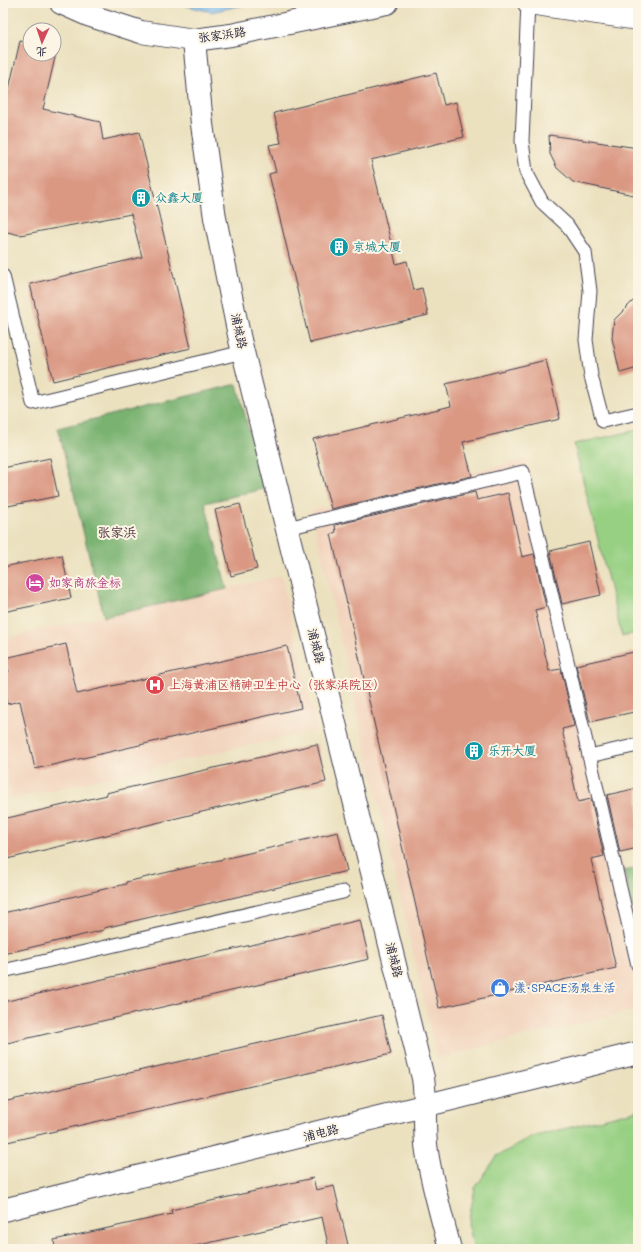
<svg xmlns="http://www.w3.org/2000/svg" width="641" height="1252" font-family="Mali,'LXGW WenKai TC',sans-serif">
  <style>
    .built { fill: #f2d4be }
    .green { fill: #97d083; stroke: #5c795f }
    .forest { fill: #79b271; stroke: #4e6a56 }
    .water { fill: #77b8ec; stroke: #4c6d94 }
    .building { fill: #da9883 }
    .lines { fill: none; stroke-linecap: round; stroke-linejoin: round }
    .service-casing { stroke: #403f4f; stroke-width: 15 }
    .minor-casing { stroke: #403f4f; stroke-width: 24 }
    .tertiary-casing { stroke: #403f4f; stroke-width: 24 }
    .service { stroke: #fff; stroke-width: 13 }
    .minor { stroke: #fff; stroke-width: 22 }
    .tertiary { stroke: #fff; stroke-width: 22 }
    .labels { text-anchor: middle; stroke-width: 4; stroke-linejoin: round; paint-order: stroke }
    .street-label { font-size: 12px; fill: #22223b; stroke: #fcf5e5 }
    .culture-label { font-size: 12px; fill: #0d838f; stroke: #fcf5e5; text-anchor: start }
    .hotel-label { font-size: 12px; fill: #b23c85; stroke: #fcf5e5; text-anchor: start }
    .health-label { font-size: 12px; fill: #be3a42; stroke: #fcf5e5; text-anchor: start }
    .shop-label { font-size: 12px; fill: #366cbe; stroke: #fcf5e5; text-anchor: start }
    .neighbourhood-label { font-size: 13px; font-weight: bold; fill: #624b54; stroke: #fcf5e5 }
  </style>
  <rect width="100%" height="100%" fill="#fcf5e5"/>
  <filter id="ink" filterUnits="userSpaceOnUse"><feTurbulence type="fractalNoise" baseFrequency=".025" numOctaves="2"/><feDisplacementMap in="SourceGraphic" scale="8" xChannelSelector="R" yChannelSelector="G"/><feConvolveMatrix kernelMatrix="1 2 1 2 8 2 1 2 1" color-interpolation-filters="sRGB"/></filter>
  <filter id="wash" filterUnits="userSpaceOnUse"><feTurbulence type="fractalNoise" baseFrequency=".012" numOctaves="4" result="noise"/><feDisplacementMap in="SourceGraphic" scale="16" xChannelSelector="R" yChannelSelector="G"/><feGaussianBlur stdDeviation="0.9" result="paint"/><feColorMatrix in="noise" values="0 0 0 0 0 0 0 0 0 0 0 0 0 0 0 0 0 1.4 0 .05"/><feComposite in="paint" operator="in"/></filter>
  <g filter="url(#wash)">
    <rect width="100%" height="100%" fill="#ebe1bf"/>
    <g class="built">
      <polygon points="526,459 638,928 638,1009 437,1058 311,510"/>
      <polygon points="281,576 317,730 12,799 3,760 3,639"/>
    </g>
    <g class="green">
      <polygon points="638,430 638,633 622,636 574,444"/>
      <polygon points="638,1110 638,1249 474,1249 468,1223 475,1188 497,1156 532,1137"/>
    </g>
    <g class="forest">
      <polygon points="237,384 264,489 205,503 227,589 104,617 58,428"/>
      <polygon points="638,868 638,929 624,871"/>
    </g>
    <polygon class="water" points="176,3 254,3 211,12"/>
    <g id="blocks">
      <g class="building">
        <polygon points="20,41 30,43 30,54 54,54 54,49 57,49 43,109 100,122 103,140 139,132 191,348 53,381 30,284 142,257 131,214 20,235 3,231 3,115"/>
        <polygon points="436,73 444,105 456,102 464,137 371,160 396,264 407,261 414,290 422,288 428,315 310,343 269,174 276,172 269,145 281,143 274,113"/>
        <polygon points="549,135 638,148 638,196 573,182 557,168 550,154"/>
        <polygon points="638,296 638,368 620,373 612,338 614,320"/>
        <polygon points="546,360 560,419 463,442 472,476 331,509 313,439 451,406 446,384"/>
        <polygon points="50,458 58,496 3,507 3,468"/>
        <polygon points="475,492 477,500 508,493 522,557 534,554 546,607 535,610 549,671 561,669 574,726 562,729 578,802 591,799 604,856 591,859 616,968 439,1008 331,534 336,532 335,525"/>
        <polygon points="240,504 257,569 231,576 215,510"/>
        <polygon points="589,542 601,595 562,604 550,551"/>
        <polygon points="62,555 71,598 3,612 3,567"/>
        <polygon points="66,644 77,694 287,646 301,708 35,769 20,701 7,704 3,685 3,674 9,672 5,658"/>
        <polygon points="638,651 638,711 590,722 576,665"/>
        <polygon points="317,744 326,782 3,860 3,819 107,795 106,793"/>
        <polygon points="638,788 638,848 620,852 607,795"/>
        <polygon points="338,832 347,871 104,928 104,930 3,954 3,913 126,884 126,882"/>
        <polygon points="360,920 369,959 3,1044 3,1002"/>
        <polygon points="382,1015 391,1054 3,1143 3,1102"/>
        <polygon points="313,1178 316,1190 334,1186 349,1249 329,1249 322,1217 182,1249 55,1249 54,1240 172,1214 171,1210"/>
      </g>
    </g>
  </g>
  <g filter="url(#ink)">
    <use href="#blocks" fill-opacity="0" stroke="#403f4f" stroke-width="1"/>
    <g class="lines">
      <defs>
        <g id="service">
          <polyline points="528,3 522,141 526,172 542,202 567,225 585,252 590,291 586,340 591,376 603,421 638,413"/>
          <polyline points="3,276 33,403 243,352"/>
          <polyline points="287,528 523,472 638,965"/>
          <polyline points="589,756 638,745"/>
          <polyline points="3,971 343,892"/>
        </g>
        <g id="minor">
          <polyline points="61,3 88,15 141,32 194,40 231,35 387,3"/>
          <polyline points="529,3 638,19"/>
          <path d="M194,40L202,124L215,218L240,340L423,1078C427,1103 423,1128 427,1152C432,1185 442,1217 450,1249"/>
        </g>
        <polyline id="tertiary" points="3,1210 638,1053"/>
      </defs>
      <use href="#service" class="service-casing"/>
      <use href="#minor" class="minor-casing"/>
      <use href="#tertiary" class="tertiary-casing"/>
      <use href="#service" class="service"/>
      <use href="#minor" class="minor"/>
      <use href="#tertiary" class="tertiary"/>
    </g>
  </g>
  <defs>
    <symbol id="building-disc" viewBox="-11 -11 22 22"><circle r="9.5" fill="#0f9aa8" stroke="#fcf5e5"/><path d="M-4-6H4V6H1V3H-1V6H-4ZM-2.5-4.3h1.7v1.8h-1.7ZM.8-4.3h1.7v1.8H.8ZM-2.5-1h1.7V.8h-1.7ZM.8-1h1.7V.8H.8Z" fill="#fff"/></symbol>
    <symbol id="hotel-disc" viewBox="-11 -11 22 22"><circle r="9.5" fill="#d1479c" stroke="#fcf5e5"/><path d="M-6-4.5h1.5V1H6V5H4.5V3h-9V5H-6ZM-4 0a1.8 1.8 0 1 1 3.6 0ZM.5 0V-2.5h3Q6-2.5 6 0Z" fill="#fff"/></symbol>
    <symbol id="hospital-disc" viewBox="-11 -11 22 22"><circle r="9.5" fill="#e0444e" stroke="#fcf5e5"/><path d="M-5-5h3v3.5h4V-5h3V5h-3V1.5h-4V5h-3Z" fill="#fff"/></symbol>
    <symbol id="shop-disc" viewBox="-11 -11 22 22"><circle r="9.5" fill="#3f7fe0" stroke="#fcf5e5"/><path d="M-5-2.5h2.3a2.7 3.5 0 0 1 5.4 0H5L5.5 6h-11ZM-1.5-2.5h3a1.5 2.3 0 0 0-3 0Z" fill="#fff"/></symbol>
  </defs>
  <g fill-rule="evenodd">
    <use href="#building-disc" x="130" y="187" width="22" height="22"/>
    <use href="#building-disc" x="328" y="236" width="22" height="22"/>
    <use href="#hotel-disc" x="24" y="572" width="22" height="22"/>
    <use href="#hospital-disc" x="144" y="674" width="22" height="22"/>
    <use href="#building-disc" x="463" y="740" width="22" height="22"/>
    <use href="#shop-disc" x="489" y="977" width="22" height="22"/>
  </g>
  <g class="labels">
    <g class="street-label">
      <text transform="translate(222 35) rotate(-8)" y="4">张家浜路</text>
      <text transform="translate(239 331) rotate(78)" y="4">浦城路</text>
      <text transform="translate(316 646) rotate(76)" y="4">浦城路</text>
      <text transform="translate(394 960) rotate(76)" y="4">浦城路</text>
      <text transform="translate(321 1133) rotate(-14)" y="4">浦电路</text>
    </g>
    <g class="culture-label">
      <text x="155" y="202">众鑫大厦</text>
      <text x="353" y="251">京城大厦</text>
      <text x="488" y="755">乐开大厦</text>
    </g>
    <g class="hotel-label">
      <text x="49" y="587">如家商旅金标</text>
    </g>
    <g class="health-label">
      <text x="169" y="689">上海黄浦区精神卫生中心（张家浜院区）</text>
    </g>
    <g class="shop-label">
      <text x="514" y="992">漾·SPACE汤泉生活</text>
    </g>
    <g class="neighbourhood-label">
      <text x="117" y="537">张家浜</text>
    </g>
  </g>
  <rect width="641" height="1252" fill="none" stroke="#fcf5e5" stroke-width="16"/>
  <g transform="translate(42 42) rotate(183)"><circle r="19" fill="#fcf5e5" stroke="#a5a1a1"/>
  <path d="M0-3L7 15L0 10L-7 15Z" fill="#d1495b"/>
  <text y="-6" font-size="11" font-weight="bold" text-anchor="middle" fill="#22223b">北</text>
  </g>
</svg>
